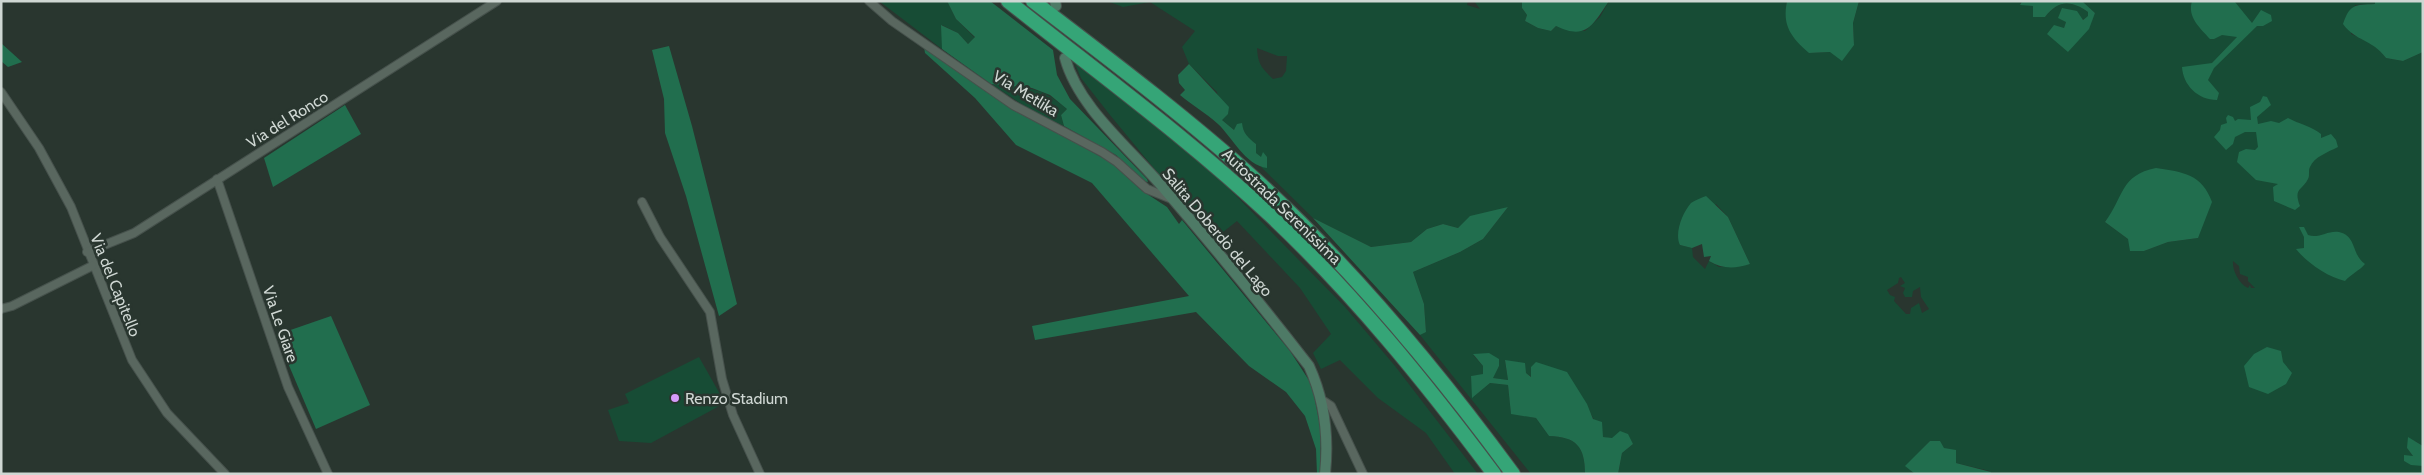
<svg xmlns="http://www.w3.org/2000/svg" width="2424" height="475" font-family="Cabin,sans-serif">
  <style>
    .green { fill: #174c35; fill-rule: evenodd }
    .forest { fill: #216e4e }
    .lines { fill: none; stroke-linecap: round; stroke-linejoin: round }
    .street-casing { stroke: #46514c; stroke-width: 10 }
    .secondary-casing { stroke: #46514c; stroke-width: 12 }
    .highway-casing { stroke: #46514c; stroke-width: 16 }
    .street { stroke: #59675f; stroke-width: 8 }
    .secondary { stroke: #4e7a66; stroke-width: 10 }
    .highway { stroke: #35a577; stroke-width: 14 }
    .poi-dot { fill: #d69bfa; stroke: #29362f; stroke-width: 2 }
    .labels { text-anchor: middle; stroke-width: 5; stroke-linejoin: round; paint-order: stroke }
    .street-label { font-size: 16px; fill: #cfd7d3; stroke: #29362f }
    .poi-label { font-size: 16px; fill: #cfd7d3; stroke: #29362f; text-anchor: start }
  </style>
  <rect width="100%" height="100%" fill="#29362f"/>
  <g class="green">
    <polygon points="879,1 947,1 956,19 975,38 968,44 958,33 942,25 942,49"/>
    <path d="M1107,1H1468L1467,5L1480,9L1474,1H1522V8L1527,15L1525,21L1538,28L1551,31L1556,26L1585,31L1600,17L1609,1H1787L1786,6L1809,53L1830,52L1854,45L1853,23L1859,1H2022L2020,4L2033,6V17H2045C2058,0 2071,0 2088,12L2089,16L2082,20L2066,22L2064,28L2068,52L2095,13L2082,1H2375V4L2355,5L2351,34C2366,40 2376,44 2386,58L2403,61L2423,52V446L2415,441L2407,448L2413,456H2404V461L2411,464L2422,465L2423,474H1990V471L1956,463L1944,448L1930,441L1906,466L1915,474H1618L1622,453L1633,444L1603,437L1581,395L1532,377L1505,360L1508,380L1492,378L1499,366L1473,355L1483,366V375L1471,376L1473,397L1490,383L1508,385L1511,413L1536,418L1549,436C1576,437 1585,446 1585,474H1531L1420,335L1426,331L1424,304L1413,272L1460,252L1483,239L1508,207L1458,228L1443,224L1427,229L1411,242L1371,247L1313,218L1261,167H1267L1256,153V144L1248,139L1243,129L1234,130L1221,119L1217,92L1189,64L1182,47L1195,31L1150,2L1123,7ZM1257,48L1278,56H1287L1286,71L1282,77L1273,79C1262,68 1258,65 1257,48ZM1716,204L1728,217L1750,264L1719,267L1709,261L1705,269L1693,257L1692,248L1680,245ZM2115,209L2198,238L2168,242L2144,251L2105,222ZM2233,261L2239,266L2240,274L2248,277V281L2255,288H2251L2250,285L2248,288C2239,284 2232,270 2233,261ZM1901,277L1905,283L1900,286L1905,288L1903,293L1905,297H1912L1913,291L1920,287L1921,297L1929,309L1922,313L1919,303L1911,308L1910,314H1906L1894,301L1895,297L1890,295L1887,290L1898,283L1899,278Z"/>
    <polygon points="1074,61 1208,167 1293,254 1345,307 1395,366 1478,474 1455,474 1426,433 1378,398 1340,360 1321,369 1313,353 1331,334 1300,288 1237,221 1213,240 1110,115 1081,78"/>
    <path d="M991,84C1026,89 1038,84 1067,109L1061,115L1064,126L1035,113Z"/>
    <polygon points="699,357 725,403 651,443 619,441 608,410 629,403 625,394"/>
  </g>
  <g class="forest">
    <polygon points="947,1 990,1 1053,50 1057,75 1070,99 1147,179 1148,182 1143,181 1116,155 1064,126 1061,115 1067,109 1050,95 1032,88 991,84 942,49 941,25 958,33 968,44 975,37 956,19"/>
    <path d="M1522,1H1609C1593,24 1587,41 1556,26L1551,31L1538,28L1525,21L1527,15L1522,8Z"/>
    <path d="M1787,1H1859L1853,23L1854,45L1842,61L1830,52L1809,53C1791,37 1782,26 1787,1Z"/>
    <path d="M2022,1H2082L2095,13L2089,29L2068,52L2047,34L2054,25L2064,28L2066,22L2058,18L2062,8L2077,11L2083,20L2088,16V12C2071,0 2058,0 2045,17H2033V6L2020,5Z"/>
    <path d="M2192,1H2237L2235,2L2252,23L2261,10L2271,15L2272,21L2263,26H2257L2214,68L2208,80L2219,93L2217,100C2198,100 2183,85 2182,67L2212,63L2237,37L2222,35L2214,39H2210C2200,28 2187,17 2192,1Z"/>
    <path d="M2375,1H2423V52L2403,61L2386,58C2371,38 2356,42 2343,24C2350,4 2354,5 2375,4Z"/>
    <polygon points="1,43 22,62 8,67 1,61"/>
    <polygon points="669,46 692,126 737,304 719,316 686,196 665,133 664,99 652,50"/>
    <polygon points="924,47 1003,103 1112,163 1141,190 1167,207 1179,224 1182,220 1290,351 1312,385 1321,431 1320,474 1317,474 1316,449 1305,416 1286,392 1249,366 1196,312 1035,340 1032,326 1189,296 1092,183 1016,145 975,98 925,53"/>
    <path d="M1189,64L1229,107L1228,114L1222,120L1234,130L1237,124L1242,123C1243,133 1248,138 1256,144V153L1261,157L1263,152L1267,157V168C1245,165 1232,137 1218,124C1206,113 1192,105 1180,95L1185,90L1179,83L1178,75Z"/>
    <path d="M2263,96L2267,97L2271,105L2257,117L2258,124L2271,121L2279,123L2288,118C2299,124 2311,126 2321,134V138L2331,134L2336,140L2338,147C2328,152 2314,157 2310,167C2308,170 2310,175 2308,179C2302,191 2293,188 2300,206L2295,210L2274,201L2273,187L2278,184L2256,180L2237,162L2239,152L2246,149L2255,150L2258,147L2256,132H2245L2235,137L2233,144L2226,150L2214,137L2220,130L2221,125L2227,123L2226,118L2228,115L2233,117L2235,121L2238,119L2251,120L2250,107L2260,102Z"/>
    <polygon points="345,105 361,134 273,187 264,158"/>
    <path d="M2156,168C2183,172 2202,174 2212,202L2198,238L2168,242L2144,251H2130L2128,239L2105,222C2124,197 2120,175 2156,168Z"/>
    <path d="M1706,196L1728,217L1750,264C1734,269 1723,269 1709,261L1711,256L1704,257L1702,244L1692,248L1680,245C1674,233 1683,212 1691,203C1695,200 1701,198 1706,196Z"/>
    <polygon points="1508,207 1483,239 1460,252 1413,272 1424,304 1426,332 1420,335 1313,218 1371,247 1411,242 1427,229 1443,224 1458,228 1470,216"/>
    <path d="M2304,227L2308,235C2319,239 2328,230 2339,232C2357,236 2351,254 2365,264C2359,271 2351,274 2345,281C2328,277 2307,263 2296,249L2304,248V237L2299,227Z"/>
    <polygon points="331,316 370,405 316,429 276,335"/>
    <polygon points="2267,347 2281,351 2283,362 2292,373 2286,384 2268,394 2249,387 2244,366 2254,354"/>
    <path d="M1489,353L1499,359V366L1493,378L1508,380L1505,360L1525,363L1526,373L1531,377V367L1536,362L1567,372L1587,404L1593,419L1602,422L1603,437L1612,438L1620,431L1628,434L1633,444L1622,453L1618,474H1585C1585,446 1576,437 1549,436L1536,418L1511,414L1508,385L1490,383L1472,398L1471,376L1483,374V366L1473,354Z"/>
    <polygon points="2408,437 2423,446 2423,466 2411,465 2404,461 2404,455 2413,456 2407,448"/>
    <polygon points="1930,441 1940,441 1944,448 1956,450 1956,463 1991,472 1990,474 1915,474 1905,466"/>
  </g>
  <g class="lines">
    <defs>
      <g id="street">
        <polyline points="869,1 892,21 1013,105 1102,152 1117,162 1147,189 1172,199"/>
        <polyline points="1,92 39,148 71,207 132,360 167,413 225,474"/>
        <polyline points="217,179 288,387 328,474"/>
        <polyline points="642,202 660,237 710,312 722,379 733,415 760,474"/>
        <polyline points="87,252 134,233 497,1"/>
        <polyline points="1,309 12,306 92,266"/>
        <polyline points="1322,400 1331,406 1363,474"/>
      </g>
      <g id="secondary">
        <polyline points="1055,1 1056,6"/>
        <path d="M1065,58C1078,106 1127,146 1160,184C1211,243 1261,304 1309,366C1325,401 1329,436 1325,474"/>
      </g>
      <g id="highway">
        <path d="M1008,1C1097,72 1188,138 1271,216C1354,294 1426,383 1494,474"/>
        <path d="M1033,1C1109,59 1186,117 1257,181C1353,269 1436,369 1513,474"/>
      </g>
    </defs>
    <use href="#street" class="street-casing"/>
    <use href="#secondary" class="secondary-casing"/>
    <use href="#highway" class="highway-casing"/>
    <use href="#street" class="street"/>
    <use href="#secondary" class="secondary"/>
    <use href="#highway" class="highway"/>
  </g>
  <circle class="poi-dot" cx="675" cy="398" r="5"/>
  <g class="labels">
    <g class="street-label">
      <text transform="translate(1026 93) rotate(31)" y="6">Via Metlika</text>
      <text transform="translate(287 119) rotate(-32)" y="6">Via del Ronco</text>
      <text transform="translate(1282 206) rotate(44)" y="6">Autostrada Serenissima</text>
      <text transform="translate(1218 232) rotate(50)" y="6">Salita Doberdò del Lago</text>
      <text transform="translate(116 285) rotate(68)" y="6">Via del Capitello</text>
      <text transform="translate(281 324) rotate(71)" y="6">Via Le Giare</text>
    </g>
    <g class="poi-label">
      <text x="685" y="404">Renzo Stadium</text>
    </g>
  </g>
  <rect width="2424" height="475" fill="none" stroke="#cfd7d3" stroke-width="5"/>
</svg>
